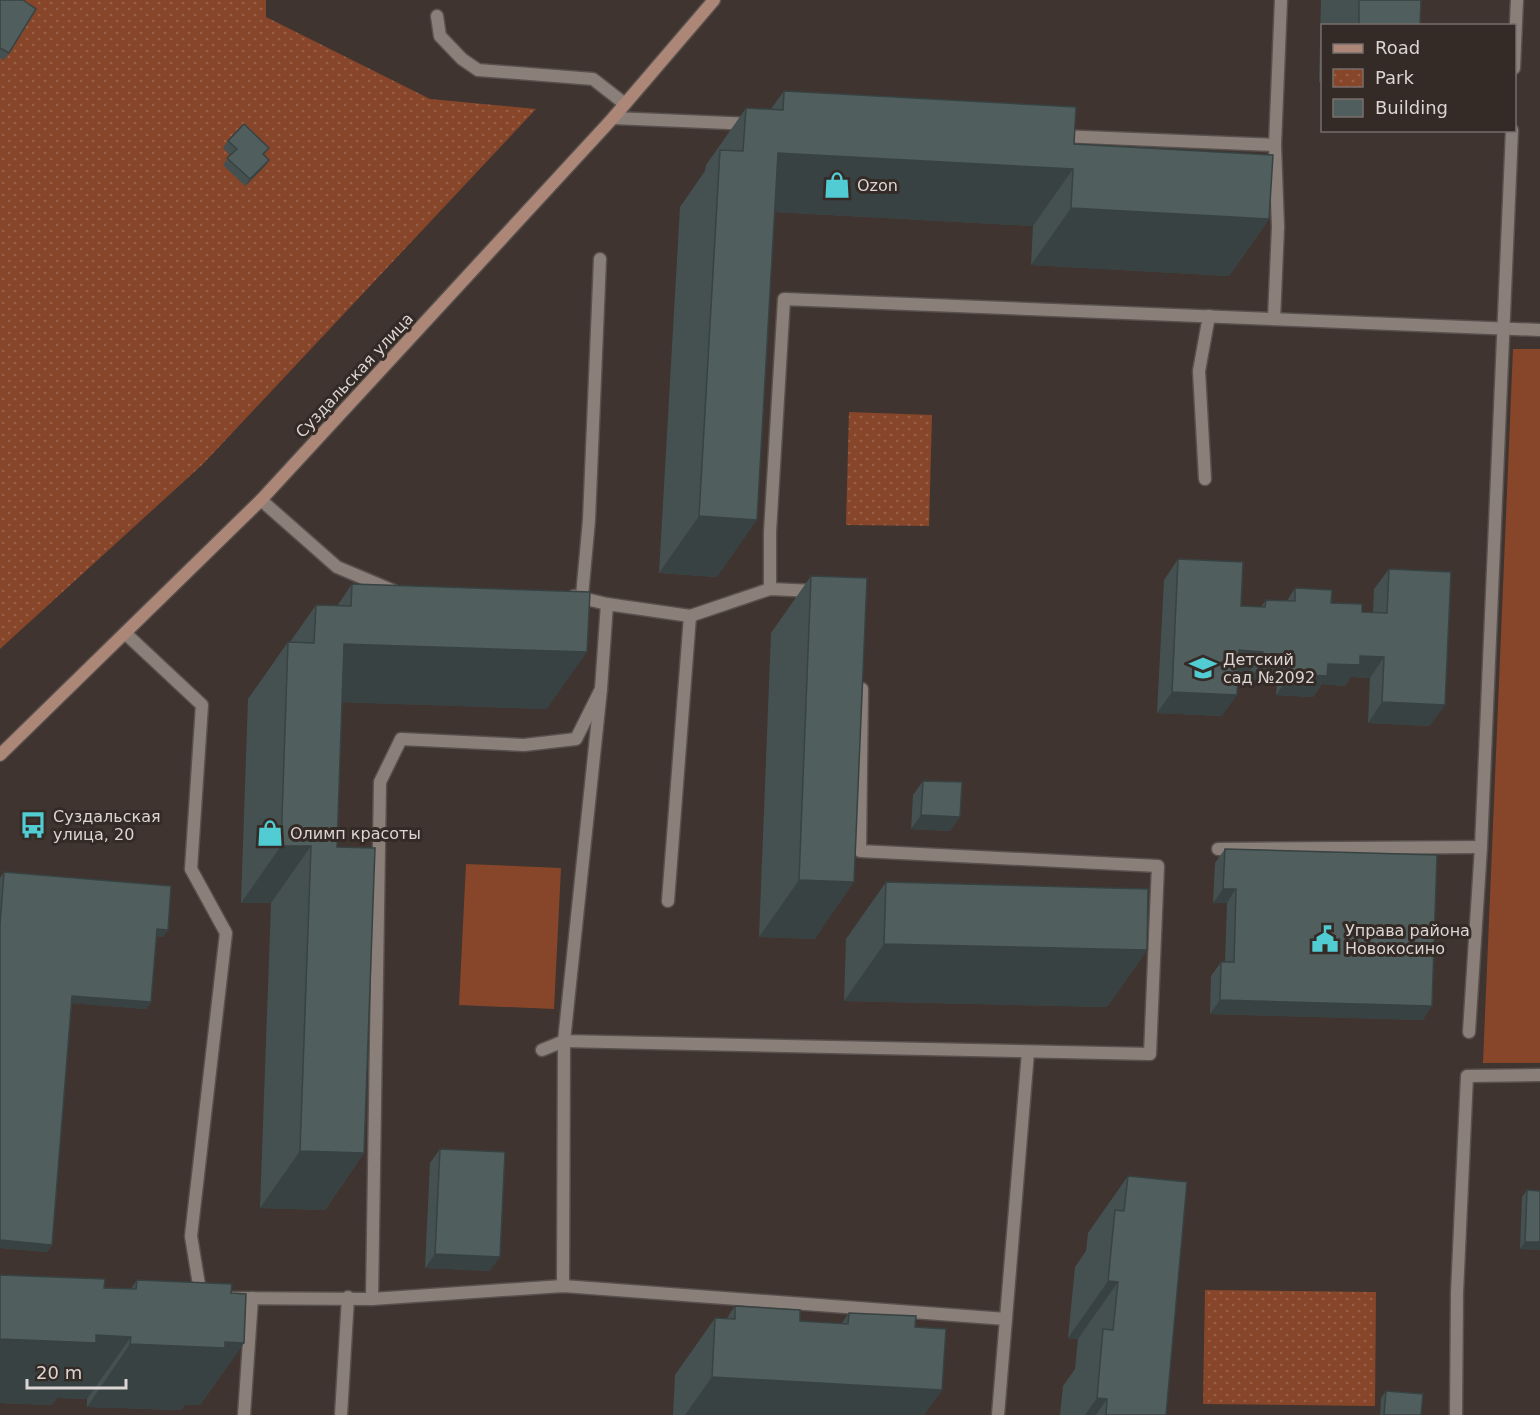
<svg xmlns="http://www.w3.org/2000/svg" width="1540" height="1415" font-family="'DejaVu Sans',sans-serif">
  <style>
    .green { fill: #87462a }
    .park { fill: url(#park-dots) }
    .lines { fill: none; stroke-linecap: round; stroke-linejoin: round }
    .lane-casing { stroke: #58504c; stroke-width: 15 }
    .secondary-casing { stroke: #58504c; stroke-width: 15 }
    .lane { stroke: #8b7f7a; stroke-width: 12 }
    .secondary { stroke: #ac8778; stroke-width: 12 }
    .wall { fill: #455151 }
    .shaded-wall { fill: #384242 }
    .building { fill: #505e5e; stroke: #384242; stroke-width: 1.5 }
    .labels { text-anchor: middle; stroke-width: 6; stroke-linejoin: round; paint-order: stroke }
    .poi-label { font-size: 16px; fill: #dcd5d3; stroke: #342a26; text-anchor: start }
    .street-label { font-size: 16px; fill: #dcd5d3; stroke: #342a26 }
  </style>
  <defs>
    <pattern id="park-dots" width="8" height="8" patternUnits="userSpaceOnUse" patternTransform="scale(1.5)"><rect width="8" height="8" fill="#87462a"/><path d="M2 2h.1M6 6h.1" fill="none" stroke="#976048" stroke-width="1.8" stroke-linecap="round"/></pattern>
  </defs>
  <rect width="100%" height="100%" fill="#3f3430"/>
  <g class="green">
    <polygon points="1513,349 1540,349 1540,1063 1483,1063"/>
    <polygon points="466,864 561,868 554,1009 459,1005"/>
  </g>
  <g class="park">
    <polygon points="0,0 266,0 266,17 430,99 536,109 203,464 0,649"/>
    <polygon points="849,412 932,415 929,526 846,525"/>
    <polygon points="1205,1290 1376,1292 1375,1406 1203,1404"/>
  </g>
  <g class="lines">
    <defs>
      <g id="lane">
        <polyline points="437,16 440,36 462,59 478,70 593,79 625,104"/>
        <polyline points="1514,68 1517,0"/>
        <polyline points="613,118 752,124"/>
        <polyline points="1060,136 1275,145"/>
        <polyline points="1274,319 1278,227 1275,145 1281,0"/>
        <polyline points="1205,479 1199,371 1209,316"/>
        <polyline points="261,500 337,567 394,591"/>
        <polyline points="770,589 770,532 784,299 1540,330"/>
        <polyline points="574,596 607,604"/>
        <polyline points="582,596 589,520 600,259"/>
        <polyline points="125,633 202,705 191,869 226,933 191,1236 201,1297"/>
        <polyline points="601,689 564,1041 1150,1054 1158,866 860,851 862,689"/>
        <polyline points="1218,849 1481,847"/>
        <polyline points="668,901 690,616"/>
        <polyline points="1469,1032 1481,847 1512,130"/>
        <polyline points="542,1050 564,1041 563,1286"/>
        <polyline points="229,1298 372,1299 380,782 401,739 524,745 576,739 601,689 607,604 690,616 770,589 815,591"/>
        <polyline points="372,1299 563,1286 1006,1319"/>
        <polyline points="244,1415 252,1298"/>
        <polyline points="341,1415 348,1297"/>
        <polyline points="998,1415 1028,1052"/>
        <polyline points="1456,1415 1457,1293 1467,1076 1540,1075"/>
      </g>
      <polyline id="secondary" points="0,755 261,500 613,118 714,0"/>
    </defs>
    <use href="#lane" class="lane-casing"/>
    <use href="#secondary" class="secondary-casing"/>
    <use href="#lane" class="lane"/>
    <use href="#secondary" class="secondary"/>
  </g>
  <g class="wall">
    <polygon points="0,0 9,53 4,60 0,58"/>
    <polygon points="1321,0 1421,0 1420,26 1323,26 1323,82 1319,82"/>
    <polygon points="784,91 1074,144 1269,219 1229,276 1031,265 1033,226 775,212 717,577 659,573 680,207 705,171 706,165 746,108 771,109"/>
    <polygon points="228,141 269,148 264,155 269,160 264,167 245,186 223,165 230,155 223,148"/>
    <polygon points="1178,559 1241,606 1261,607 1266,600 1287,601 1295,588 1331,603 1362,612 1373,612 1374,589 1389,569 1430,726 1368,723 1370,678 1351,677 1345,686 1322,684 1313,697 1276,695 1277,683 1248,681 1249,672 1238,672 1222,716 1157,713 1164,580"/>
    <polygon points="811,576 815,939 759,937 771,633"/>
    <polygon points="352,584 547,709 342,702 337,847 364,1153 325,1210 260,1208 271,903 241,903 248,699 288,642 290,642 316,605 337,606"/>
    <polygon points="923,781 960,817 950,831 911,829 913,795"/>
    <polygon points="1225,849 1423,1020 1210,1014 1211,976 1221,962 1225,962 1227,903 1213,903 1215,863"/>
    <polygon points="4,872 168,930 163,937 157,936 151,1002 146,1009 72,1003 52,1245 47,1252 0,1248 0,878"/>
    <polygon points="886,882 1147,950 1107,1007 844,1001 846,939"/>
    <polygon points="440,1149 490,1271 425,1268 430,1163"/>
    <polygon points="1128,1176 1166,1415 1060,1415 1063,1386 1075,1369 1078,1339 1068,1338 1075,1267 1086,1251 1088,1233"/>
    <polygon points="1527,1190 1540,1191 1540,1250 1520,1249 1522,1197"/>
    <polygon points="0,1275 104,1288 131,1289 137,1280 231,1293 244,1343 200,1405 185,1405 181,1410 87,1407 87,1399 57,1398 52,1405 0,1403"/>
    <polygon points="735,1306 800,1321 841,1324 849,1313 915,1327 942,1390 924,1415 673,1415 675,1375 715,1318 727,1318"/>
    <polygon points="1386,1391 1421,1415 1380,1415 1381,1398"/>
  </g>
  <g class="shaded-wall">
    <polygon points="778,153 1073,169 1033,226 738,210"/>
    <polygon points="269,160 264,167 245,186 250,179"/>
    <polygon points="1071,208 1269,219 1229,276 1031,265"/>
    <polygon points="699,516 757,520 717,577 659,573"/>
    <polygon points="344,644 587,652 547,709 304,701"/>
    <polygon points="1239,650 1263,652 1249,672 1224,671"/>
    <polygon points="1360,656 1384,657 1370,678 1351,677 1345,686 1322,684 1313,697 1276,695 1291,674 1328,664"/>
    <polygon points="1263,661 1292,662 1277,683 1248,681"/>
    <polygon points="1172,692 1237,695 1222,716 1157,713"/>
    <polygon points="1382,702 1445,705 1430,726 1368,723"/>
    <polygon points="921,815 960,817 950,831 911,829"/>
    <polygon points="281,846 311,846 271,903 241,903"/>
    <polygon points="799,880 854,882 815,939 759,937"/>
    <polygon points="1223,889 1236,889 1227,903 1213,903"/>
    <polygon points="157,929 168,930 163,937 152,936"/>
    <polygon points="884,944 1147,950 1107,1007 844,1001"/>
    <polygon points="72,996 151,1002 146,1009 67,1003"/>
    <polygon points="1220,1000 1432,1006 1423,1020 1210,1014"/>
    <polygon points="300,1151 364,1153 325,1210 260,1208"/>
    <polygon points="0,1240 52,1245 47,1252 0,1248"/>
    <polygon points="1525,1242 1540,1242 1540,1250 1520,1249"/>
    <polygon points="435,1254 500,1257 490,1271 425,1268"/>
    <polygon points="1108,1281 1118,1282 1078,1339 1068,1338"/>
    <polygon points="96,1335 131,1337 87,1399 57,1398 52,1405 0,1403 0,1339"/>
    <polygon points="225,1342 244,1343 200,1405 185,1405 181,1410 87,1407 130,1344"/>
    <polygon points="712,1377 942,1390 924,1415 685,1415"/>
    <polygon points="1097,1398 1107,1399 1096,1415 1085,1415"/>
  </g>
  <g class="building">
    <polygon points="0,0 23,0 36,9 9,53 0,48"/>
    <polygon points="1359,0 1421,0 1420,26 1359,25"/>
    <polygon points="784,91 1076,107 1074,144 1273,155 1269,219 1071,208 1073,169 778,153 757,520 699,516 720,150 743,151 746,108 783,110"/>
    <polygon points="244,124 269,148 263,154 269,160 250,179 227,158 237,149 228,141"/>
    <polygon points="1178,559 1243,562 1241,606 1265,607 1266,600 1295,601 1295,588 1332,590 1331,603 1362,604 1362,612 1387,613 1389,569 1451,572 1445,705 1382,702 1384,657 1360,656 1360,665 1328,664 1327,676 1291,674 1292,662 1263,661 1263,652 1239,650 1237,695 1172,692"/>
    <polygon points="811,576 867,578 854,882 799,880"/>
    <polygon points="352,584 590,592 587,652 344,644 337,847 375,848 364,1153 300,1151 311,846 281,846 288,642 314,643 316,605 351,606"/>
    <polygon points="923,781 962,782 960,817 921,815"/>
    <polygon points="1225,849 1437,855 1432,1006 1220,1000 1221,962 1234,962 1236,889 1223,889"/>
    <polygon points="4,872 171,886 168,930 157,929 151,1002 72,996 52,1245 0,1240 0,924"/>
    <polygon points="886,882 1148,889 1147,950 884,944"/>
    <polygon points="440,1149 505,1152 500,1257 435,1254"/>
    <polygon points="1128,1176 1187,1182 1166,1415 1106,1415 1107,1399 1097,1398 1103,1329 1113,1330 1118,1282 1108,1281 1115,1210 1124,1211"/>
    <polygon points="1527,1190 1540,1191 1540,1242 1525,1242"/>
    <polygon points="0,1275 105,1279 104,1288 136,1289 137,1280 232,1284 231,1293 246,1294 244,1343 225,1342 225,1348 130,1344 131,1337 96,1335 96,1343 0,1339"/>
    <polygon points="735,1306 800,1310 800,1321 848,1324 849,1313 916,1316 915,1327 946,1329 942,1390 712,1377 715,1318 735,1319"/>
    <polygon points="1386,1391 1423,1394 1421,1415 1384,1415"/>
  </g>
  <defs>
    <symbol id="shop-bare" viewBox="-9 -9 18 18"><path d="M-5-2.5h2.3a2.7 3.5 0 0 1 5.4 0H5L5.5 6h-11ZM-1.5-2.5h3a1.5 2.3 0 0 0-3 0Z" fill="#51ccd3" stroke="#342a26" stroke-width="2.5" paint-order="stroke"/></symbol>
    <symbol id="school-bare" viewBox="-9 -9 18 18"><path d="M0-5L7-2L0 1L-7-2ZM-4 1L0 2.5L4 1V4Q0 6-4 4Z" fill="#51ccd3" stroke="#342a26" stroke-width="2.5" paint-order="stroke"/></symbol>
    <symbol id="bus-bare" viewBox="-9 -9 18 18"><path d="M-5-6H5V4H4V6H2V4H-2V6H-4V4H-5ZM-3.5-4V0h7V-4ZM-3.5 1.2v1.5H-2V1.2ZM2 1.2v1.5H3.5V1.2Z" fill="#51ccd3" stroke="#342a26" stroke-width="2.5" paint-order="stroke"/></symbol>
    <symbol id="civic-bare" viewBox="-9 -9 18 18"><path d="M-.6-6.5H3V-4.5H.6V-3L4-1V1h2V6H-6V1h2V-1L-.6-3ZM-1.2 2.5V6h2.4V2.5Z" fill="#51ccd3" stroke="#342a26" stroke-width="2.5" paint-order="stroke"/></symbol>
  </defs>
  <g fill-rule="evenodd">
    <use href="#shop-bare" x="818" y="166" width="38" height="38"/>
    <use href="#school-bare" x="1184" y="649" width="38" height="38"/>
    <use href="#bus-bare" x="14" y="806" width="38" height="38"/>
    <use href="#shop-bare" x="251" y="814" width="38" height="38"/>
    <use href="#civic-bare" x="1306" y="920" width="38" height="38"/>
  </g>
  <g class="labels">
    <g class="poi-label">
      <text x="857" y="191">Ozon</text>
      <text x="1223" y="665">Детский<tspan x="1223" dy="18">сад №2092</tspan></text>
      <text x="53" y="822">Суздальская<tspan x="53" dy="18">улица, 20</tspan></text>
      <text x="290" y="839">Олимп красоты</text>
      <text x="1345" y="936">Управа района<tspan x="1345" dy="18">Новокосино</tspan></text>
    </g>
    <g class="street-label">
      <text transform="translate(354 375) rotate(-47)" y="6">Суздальская улица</text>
    </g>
  </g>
  <rect x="1321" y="24" width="195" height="108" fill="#342a26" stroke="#776e6b" stroke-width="1.5"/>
  <rect x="1333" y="44" width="30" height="9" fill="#ac8778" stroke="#776e6b" stroke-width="1.5"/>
  <text x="1375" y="54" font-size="18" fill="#dcd5d3">Road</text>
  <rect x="1333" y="69" width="30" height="18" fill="url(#park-dots)" stroke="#776e6b" stroke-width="1.5"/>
  <text x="1375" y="84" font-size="18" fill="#dcd5d3">Park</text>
  <rect x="1333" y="99" width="30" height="18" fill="#505e5e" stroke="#776e6b" stroke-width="1.5"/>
  <text x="1375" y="114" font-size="18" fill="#dcd5d3">Building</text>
  <path d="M27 1379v9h99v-9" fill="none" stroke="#dcd5d3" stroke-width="3"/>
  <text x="36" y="1379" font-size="18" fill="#dcd5d3" stroke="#342a26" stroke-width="4.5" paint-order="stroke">20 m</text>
</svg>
